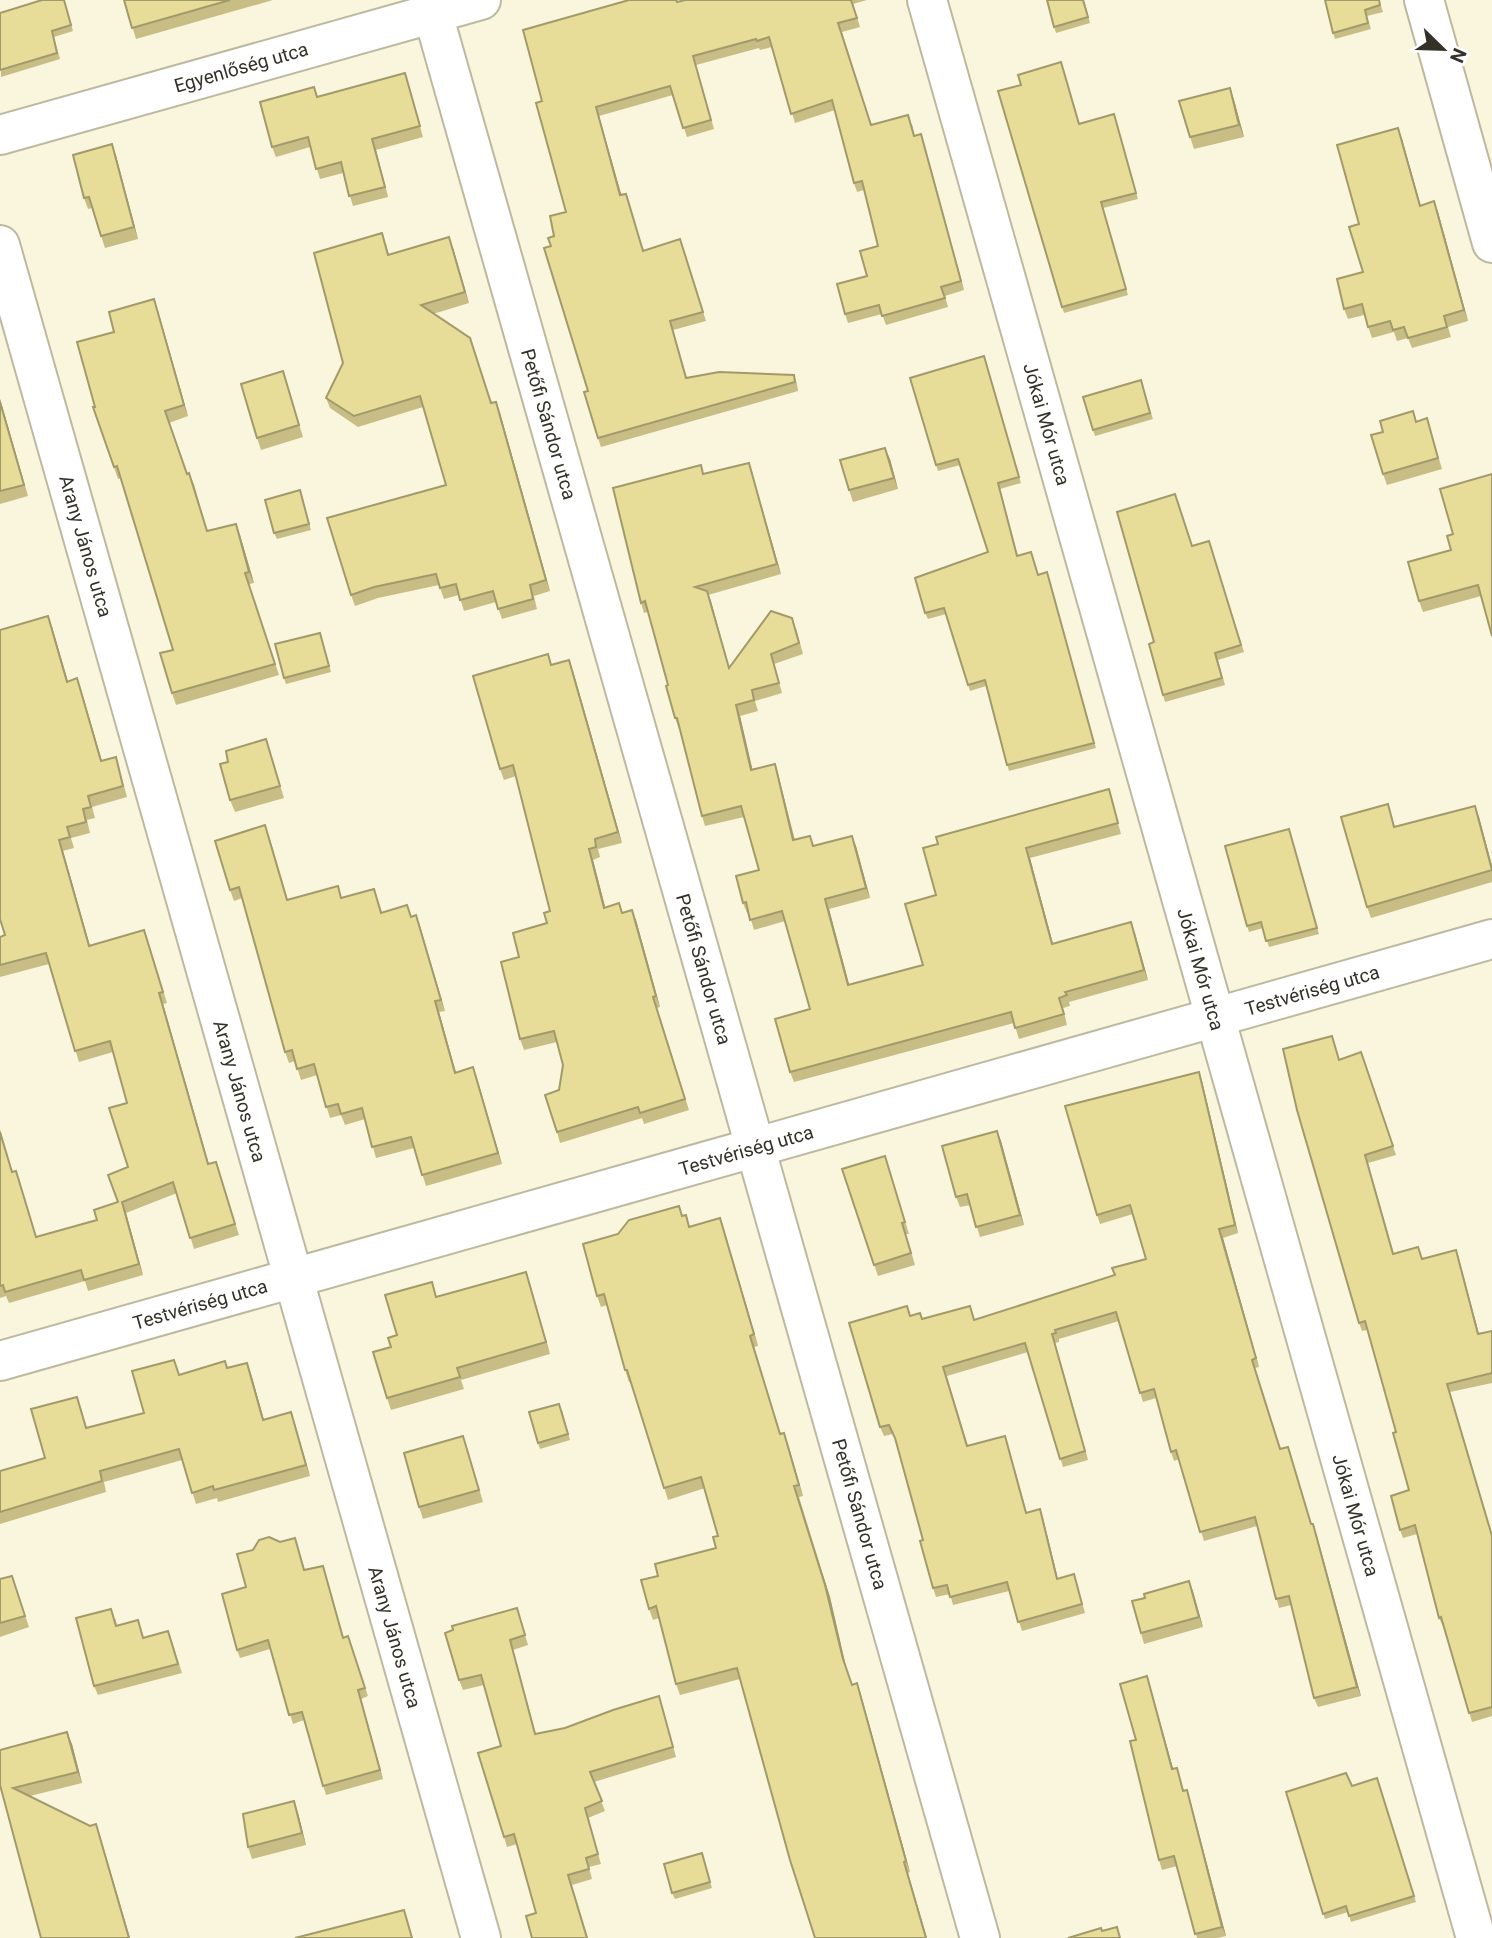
<svg xmlns="http://www.w3.org/2000/svg" width="1492" height="1938" font-family="Roboto,sans-serif">
  <style>
    .lines { fill: none; stroke-linecap: round; stroke-linejoin: round }
    .minor-casing { stroke: #bdb9a1; stroke-width: 42 }
    .minor { stroke: #fff; stroke-width: 38 }
    .wall { fill: #c8bd84 }
    .shaded-wall { fill: #a29a6b }
    .building { fill: #e8dc99; stroke: #a29a6b; stroke-width: 2 }
    .labels { text-anchor: middle; stroke-width: 6; stroke-linejoin: round; paint-order: stroke }
    .street-label { font-size: 19px; fill: #333128; stroke: #fff }
  </style>
  <rect width="100%" height="100%" fill="#faf6dd"/>
  <g class="lines">
    <defs>
      <g id="minor">
        <polyline points="429,0 980,1938"/>
        <polyline points="927,0 1476,1938"/>
        <polyline points="1424,0 1492,243"/>
        <polyline points="0,135 481,0"/>
        <polyline points="0,245 481,1938"/>
        <polyline points="0,1361 1492,939"/>
      </g>
    </defs>
    <use href="#minor" class="minor-casing"/>
    <use href="#minor" class="minor"/>
  </g>
  <g class="wall">
    <polygon points="64,0 73,31 54,37 60,59 1,77 0,13"/>
    <polygon points="124,0 273,0 136,39"/>
    <polygon points="629,0 677,0 678,2 685,0 867,0 853,4 860,27 842,32 871,125 912,124 915,136 921,134 964,290 945,296 948,307 886,325 882,314 848,323 845,314 867,276 878,246 864,190 857,192 854,183 835,110 795,123 772,47 760,50 759,48 696,65 714,129 687,137 673,95 599,116 621,195 644,250 683,248 706,321 673,330 687,378 794,375 797,384 798,391 601,447 598,438 588,391 551,246 554,236 566,212 542,101"/>
    <polygon points="1084,0 1090,23 1056,33 1054,27"/>
    <polygon points="1379,0 1383,12 1367,16 1371,29 1335,39 1333,33"/>
    <polygon points="405,73 423,137 376,150 388,197 353,206 343,173 320,179 310,147 276,157 272,147 318,97"/>
    <polygon points="1230,88 1234,100 1244,137 1194,149 1190,137"/>
    <polygon points="1114,114 1138,199 1103,208 1128,295 1064,313 1062,307 1079,123"/>
    <polygon points="1402,139 1420,205 1438,212 1468,321 1448,327 1451,337 1412,348 1408,338 1397,341 1394,332 1372,338 1364,315 1348,319 1344,309 1363,272 1359,224"/>
    <polygon points="116,156 138,239 105,248 92,208 88,209 84,198"/>
    <polygon points="386,244 389,255 453,248 469,303 433,314 491,403 496,402 500,413 550,591 534,596 537,609 502,619 496,602 464,611 459,595 444,599 439,585 378,598 355,606 351,595 446,485 423,407 358,427 330,408 326,398 343,363"/>
    <polygon points="158,311 188,416 169,423 187,474 194,484 207,531 240,535 254,583 249,584 279,675 176,705 172,693 173,650 121,478 118,479 93,407 95,407 114,332"/>
    <polygon points="986,362 1021,483 1000,489 1018,556 1038,575 1049,578 1096,748 1009,771 986,686 970,691 946,614 928,619 925,613 988,552 960,465 938,471 936,465"/>
    <polygon points="283,371 303,437 261,450 257,438"/>
    <polygon points="1143,386 1153,419 1095,436 1093,430"/>
    <polygon points="0,399 28,496 0,504"/>
    <polygon points="1427,418 1442,469 1387,485 1383,474 1417,422"/>
    <polygon points="890,459 898,489 853,502 849,490"/>
    <polygon points="752,473 781,574 708,595 729,667 796,628 803,654 774,664 782,693 755,701 758,711 740,716 752,769 775,764 778,774 795,840 810,836 813,846 856,846 870,898 829,909 849,985 923,965 936,895 1109,789 1121,834 1030,858 1053,944 1131,922 1148,980 1069,1002 1070,1006 1063,1008 1067,1025 1019,1039 1014,1023 794,1082 790,1072 810,1009 785,921 754,930 749,913 747,913 743,903 759,870 744,817 705,826 702,816 680,728 679,729 675,718 668,685 648,612 644,613 641,603 704,474"/>
    <polygon points="1492,474 1481,596 1423,612 1419,601 1451,550 1453,534"/>
    <polygon points="302,496 311,530 277,539 274,533"/>
    <polygon points="1192,546 1211,548 1244,652 1218,660 1225,685 1165,702 1163,695 1154,642"/>
    <polygon points="52,627 68,681 77,678 102,761 116,757 127,797 92,807 95,818 87,820 90,833 71,838 74,848 63,851 90,946 148,941 167,1003 163,1004 208,1164 216,1162 239,1235 194,1249 177,1193 126,1213 143,1275 88,1291 85,1281 9,1303 6,1296 0,1298 0,1129 12,1172 16,1171 36,1237 97,1220 118,1202 128,1167 127,1103 113,1052 79,1062 49,964 0,977 0,937 5,935"/>
    <polygon points="320,633 331,672 286,684 284,678"/>
    <polygon points="552,665 573,671 622,843 598,849 600,857 593,860 605,907 623,912 636,920 660,1007 657,1008 689,1110 644,1124 642,1118 560,1143 557,1132 559,1090 563,1065 557,1042 524,1050 520,1039 519,957 547,923 550,911 516,776 504,780 500,769"/>
    <polygon points="266,739 284,798 235,812 230,800 228,762"/>
    <polygon points="1388,804 1395,827 1479,817 1492,866 1492,882 1371,918 1367,907"/>
    <polygon points="1289,829 1319,934 1269,947 1263,928 1249,932 1247,926"/>
    <polygon points="269,836 288,900 342,898 378,900 382,912 411,917 416,915 445,1011 439,1012 456,1072 473,1067 502,1164 426,1186 414,1148 376,1158 365,1119 345,1125 341,1115 330,1118 317,1075 301,1080 295,1061 289,1063 285,1052 242,898 234,901 230,890"/>
    <polygon points="1332,1036 1339,1059 1361,1052 1396,1155 1368,1163 1394,1254 1422,1259 1456,1250 1479,1334 1492,1331 1492,1383 1450,1392 1492,1534 1492,1716 1472,1722 1444,1626 1443,1626 1439,1618 1417,1534 1403,1538 1400,1530 1409,1490 1396,1432 1367,1330 1362,1331 1359,1323"/>
    <polygon points="1202,1081 1238,1233 1223,1238 1259,1367 1255,1368 1281,1449 1288,1447 1311,1524 1316,1533 1361,1696 1318,1707 1314,1698 1291,1605 1279,1608 1257,1526 1204,1541 1179,1459 1174,1461 1171,1452 1156,1398 1143,1402 1119,1321 1059,1339 1059,1342 1055,1343 1088,1460 1063,1467 1028,1352 947,1376 968,1446 1008,1445 1027,1513 1043,1518 1058,1579 1074,1574 1085,1613 1022,1631 1009,1591 953,1605 950,1594 936,1597 933,1588 923,1540 896,1442 893,1434 884,1436 880,1427 911,1316 922,1319 975,1320 1115,1275 1146,1259 1133,1214 1100,1224 1097,1215"/>
    <polygon points="1001,1141 1024,1225 980,1237 970,1205 960,1207 956,1197"/>
    <polygon points="885,1156 909,1234 906,1234 915,1265 878,1276 842,1169"/>
    <polygon points="683,1216 690,1226 720,1218 724,1229 758,1346 754,1347 780,1434 784,1433 803,1496 799,1497 830,1597 847,1671 852,1685 857,1683 861,1695 910,1872 908,1873 740,1679 680,1695 676,1684 659,1618 653,1620 649,1609 658,1576 716,1548 718,1536 705,1488 668,1500 631,1381 629,1382 625,1370 607,1305 601,1307 597,1296"/>
    <polygon points="526,1272 550,1354 461,1380 464,1389 391,1410 387,1398 391,1347 397,1335 437,1297"/>
    <polygon points="227,1368 251,1374 264,1420 291,1412 310,1476 218,1502 217,1498 196,1504 182,1460 104,1482 106,1492 0,1524 0,1471 45,1458 81,1408 87,1428 144,1413 179,1375"/>
    <polygon points="562,1410 570,1440 540,1449 538,1443"/>
    <polygon points="467,1448 483,1502 423,1519 419,1507"/>
    <polygon points="295,1538 305,1570 323,1566 344,1638 348,1636 368,1696 361,1699 383,1779 326,1795 304,1720 293,1724 270,1649 240,1658 237,1650 253,1550"/>
    <polygon points="12,1576 29,1627 0,1637 0,1579"/>
    <polygon points="1189,1581 1203,1627 1144,1644 1141,1633 1145,1598"/>
    <polygon points="517,1608 528,1645 513,1650 536,1734 662,1706 676,1757 594,1782 605,1811 588,1818 601,1864 589,1867 592,1879 572,1885 588,1938 532,1938 536,1913 517,1844 507,1847 504,1837 501,1746 484,1685 463,1690 459,1680"/>
    <polygon points="115,1618 117,1625 141,1629 144,1638 172,1641 182,1673 98,1695 94,1686"/>
    <polygon points="1150,1686 1173,1769 1180,1777 1184,1791 1190,1800 1226,1936 1218,1938 1197,1938 1177,1866 1162,1870 1159,1860 1136,1740"/>
    <polygon points="72,1744 82,1783 30,1796 90,1826 96,1824 100,1836 0,1785"/>
    <polygon points="1377,1778 1416,1902 1351,1922 1348,1912 1325,1919 1286,1792 1352,1786"/>
    <polygon points="294,1801 298,1813 306,1845 252,1859 248,1847"/>
    <polygon points="702,1853 712,1888 675,1899 672,1893"/>
  </g>
  <g class="shaded-wall">
    <polygon points="1230,88 1234,100 1244,137 1239,125"/>
    <polygon points="596,107 599,116 624,204 620,195"/>
    <polygon points="1398,128 1402,139 1424,217 1420,206"/>
    <polygon points="921,134 924,143 964,290 961,281"/>
    <polygon points="372,139 376,150 388,197 385,187"/>
    <polygon points="112,144 116,156 138,239 134,227"/>
    <polygon points="1434,201 1438,212 1468,321 1464,310"/>
    <polygon points="449,237 453,248 469,303 465,292"/>
    <polygon points="154,299 158,311 188,416 184,405"/>
    <polygon points="0,399 28,496 0,402"/>
    <polygon points="496,402 500,413 550,591 546,580"/>
    <polygon points="885,448 890,459 898,489 894,478"/>
    <polygon points="749,463 752,473 781,574 777,564"/>
    <polygon points="236,524 240,535 254,583 249,572"/>
    <polygon points="707,591 711,601 732,678 729,668"/>
    <polygon points="48,616 52,627 71,693 67,682"/>
    <polygon points="569,660 573,671 622,843 618,832"/>
    <polygon points="77,678 81,689 105,772 101,761"/>
    <polygon points="736,705 740,716 755,780 751,770"/>
    <polygon points="775,764 778,774 797,851 793,840"/>
    <polygon points="1475,806 1479,817 1492,866 1492,871"/>
    <polygon points="852,836 856,846 870,898 866,888"/>
    <polygon points="59,840 63,851 93,957 89,946"/>
    <polygon points="1026,848 1030,858 1056,955 1052,944"/>
    <polygon points="589,849 593,860 608,918 604,908"/>
    <polygon points="825,899 829,909 852,995 848,985"/>
    <polygon points="632,910 636,920 660,1007 656,996"/>
    <polygon points="416,915 420,926 445,1011 441,1000"/>
    <polygon points="1131,922 1135,933 1148,980 1144,970"/>
    <polygon points="159,993 163,1004 212,1175 208,1164"/>
    <polygon points="435,1001 439,1012 459,1084 455,1073"/>
    <polygon points="473,1067 477,1078 502,1164 498,1153"/>
    <polygon points="1199,1072 1202,1081 1238,1233 1235,1225"/>
    <polygon points="997,1131 1001,1141 1024,1225 1020,1215"/>
    <polygon points="122,1202 126,1213 143,1275 139,1264"/>
    <polygon points="720,1218 746,1304 758,1346 754,1334"/>
    <polygon points="1219,1229 1223,1238 1259,1367 1256,1358"/>
    <polygon points="1456,1250 1459,1259 1481,1342 1478,1334"/>
    <polygon points="526,1272 530,1284 550,1354 546,1342"/>
    <polygon points="1052,1334 1055,1343 1088,1460 1085,1451"/>
    <polygon points="247,1363 251,1374 267,1431 263,1420"/>
    <polygon points="291,1412 295,1424 310,1476 306,1465"/>
    <polygon points="784,1433 788,1444 803,1496 799,1485"/>
    <polygon points="794,1486 830,1597 847,1671 843,1659"/>
    <polygon points="1040,1509 1043,1518 1060,1588 1057,1579"/>
    <polygon points="1313,1524 1316,1533 1361,1696 1357,1687"/>
    <polygon points="1189,1581 1193,1591 1203,1627 1199,1617"/>
    <polygon points="510,1640 513,1650 538,1744 535,1734"/>
    <polygon points="1147,1676 1150,1686 1176,1779 1172,1769"/>
    <polygon points="857,1683 861,1695 910,1872 906,1861"/>
    <polygon points="358,1690 361,1699 383,1779 380,1770"/>
    <polygon points="67,1732 72,1744 82,1783 78,1772"/>
    <polygon points="1187,1790 1190,1800 1226,1936 1222,1927"/>
    <polygon points="294,1801 298,1813 306,1845 302,1833"/>
    <polygon points="96,1824 100,1836 130,1938 129,1938"/>
    <polygon points="904,1862 908,1873 927,1938 926,1938"/>
  </g>
  <g class="building">
    <polygon points="42,0 64,0 71,25 52,31 57,53 0,70 0,13"/>
    <polygon points="124,0 230,0 132,28"/>
    <polygon points="629,0 676,0 677,2 685,0 851,0 857,18 838,23 871,125 908,115 914,136 921,134 961,281 941,287 945,298 882,316 879,305 845,314 837,284 867,276 860,251 878,246 862,181 854,183 832,100 791,114 769,37 757,41 756,39 693,56 711,120 683,128 670,86 596,107 620,195 626,194 643,251 680,239 703,312 670,321 686,378 719,372 794,375 795,382 598,438 584,392 588,391 544,248 551,246 548,238 554,236 550,216 566,212 536,103 542,101 523,30"/>
    <polygon points="1047,0 1083,0 1088,17 1054,27"/>
    <polygon points="1325,0 1379,0 1380,5 1365,10 1368,23 1333,33"/>
    <polygon points="1061,62 1079,124 1114,114 1136,193 1101,202 1126,289 1062,307 998,91 1021,85 1018,75"/>
    <polygon points="405,73 420,126 372,139 385,187 349,196 341,162 316,169 308,137 272,147 260,102 314,87 317,97"/>
    <polygon points="1230,88 1239,125 1190,137 1179,101"/>
    <polygon points="1398,128 1420,206 1434,201 1464,310 1444,316 1447,327 1408,338 1404,327 1393,330 1390,321 1368,327 1362,304 1344,309 1337,279 1363,272 1349,227 1359,224 1337,145"/>
    <polygon points="112,144 134,227 101,236 89,197 84,198 73,155"/>
    <polygon points="382,233 388,255 449,237 465,292 421,305 470,338 491,403 496,402 546,580 530,585 533,599 498,609 493,591 460,600 456,584 440,588 436,574 374,587 351,595 327,518 446,485 420,396 354,416 326,398 343,363 314,253"/>
    <polygon points="154,299 184,405 165,411 187,474 189,473 207,531 236,524 249,572 245,573 275,664 172,693 160,653 173,650 117,466 114,467 93,407 95,407 77,342 114,332 109,312"/>
    <polygon points="984,356 1019,477 998,483 1017,556 1031,552 1038,575 1047,572 1094,743 1007,765 985,680 968,685 944,608 925,613 915,578 988,552 958,459 936,465 910,378"/>
    <polygon points="283,371 299,425 257,438 241,384"/>
    <polygon points="1141,380 1150,413 1093,430 1083,397"/>
    <polygon points="0,402 24,485 0,491"/>
    <polygon points="1413,411 1416,422 1427,418 1438,458 1383,474 1371,435 1383,432 1380,421"/>
    <polygon points="885,448 894,478 849,490 840,460"/>
    <polygon points="749,463 777,564 695,587 707,591 729,668 771,611 792,618 799,643 771,654 779,683 752,690 754,700 736,705 751,770 775,764 793,840 810,836 813,846 852,836 866,888 825,899 848,985 923,965 905,904 936,895 923,848 938,844 936,837 1109,789 1118,823 1026,848 1052,944 1131,922 1144,970 1065,992 1067,995 1059,998 1064,1014 1015,1028 1011,1012 790,1072 775,1019 810,1009 782,911 750,920 746,902 743,903 736,876 759,870 741,806 702,816 677,718 675,718 666,686 668,685 645,601 641,603 613,488 701,465 703,474"/>
    <polygon points="1492,474 1492,636 1478,585 1419,601 1408,562 1451,550 1447,536 1453,534 1440,489"/>
    <polygon points="300,490 309,524 274,533 265,500"/>
    <polygon points="1175,494 1192,546 1209,541 1241,645 1215,653 1222,678 1163,695 1149,644 1154,642 1117,512"/>
    <polygon points="48,616 67,682 77,678 101,761 116,757 123,786 88,796 91,807 83,809 86,822 67,827 70,837 59,840 89,946 144,930 163,992 159,993 208,1164 216,1162 235,1224 190,1238 173,1182 122,1202 139,1264 84,1280 81,1270 5,1292 3,1285 0,1286 0,1132 12,1172 16,1171 36,1237 97,1220 94,1210 118,1202 108,1175 128,1167 109,1108 127,1103 110,1041 75,1051 46,953 0,965 0,937 5,935 0,919 0,630"/>
    <polygon points="320,633 329,666 284,678 275,644"/>
    <polygon points="548,654 551,665 569,660 618,832 595,839 596,847 589,849 604,908 619,903 622,913 632,910 656,996 653,997 685,1099 640,1113 638,1107 557,1132 545,1095 559,1090 563,1065 554,1031 520,1039 501,962 519,957 513,933 547,923 544,913 550,911 513,765 500,769 473,676"/>
    <polygon points="266,739 280,786 230,800 220,764 228,762 226,751"/>
    <polygon points="1388,804 1394,827 1475,806 1492,870 1367,907 1341,817"/>
    <polygon points="265,825 287,900 338,886 341,898 374,889 381,913 407,905 411,917 416,915 441,1000 435,1001 455,1073 473,1067 498,1153 422,1175 411,1137 372,1147 362,1108 341,1114 338,1104 326,1107 314,1064 297,1069 292,1050 285,1052 239,887 230,890 215,841"/>
    <polygon points="1289,829 1317,928 1266,941 1261,922 1247,926 1225,846"/>
    <polygon points="1332,1036 1339,1060 1361,1052 1393,1146 1365,1155 1393,1254 1418,1247 1422,1259 1456,1250 1478,1334 1492,1331 1492,1373 1447,1384 1492,1536 1492,1707 1469,1713 1441,1617 1439,1618 1415,1525 1400,1530 1391,1496 1409,1490 1393,1433 1396,1432 1365,1321 1359,1323 1297,1110 1283,1049"/>
    <polygon points="1199,1072 1235,1225 1219,1229 1256,1358 1252,1360 1280,1449 1288,1447 1311,1524 1313,1524 1357,1687 1314,1698 1289,1596 1276,1599 1255,1517 1200,1532 1176,1450 1171,1452 1154,1389 1140,1393 1116,1312 1055,1330 1056,1333 1052,1334 1085,1451 1060,1459 1025,1343 943,1367 967,1446 1005,1436 1026,1513 1040,1509 1057,1579 1074,1574 1082,1604 1018,1622 1007,1582 950,1597 947,1585 933,1588 920,1541 923,1540 895,1438 889,1425 880,1427 849,1323 907,1306 910,1316 920,1313 922,1319 970,1306 974,1320 1115,1275 1112,1268 1146,1259 1130,1205 1097,1215 1065,1106"/>
    <polygon points="997,1131 1020,1215 976,1227 967,1194 956,1197 942,1146"/>
    <polygon points="885,1156 905,1222 902,1223 911,1253 874,1265 842,1169"/>
    <polygon points="679,1206 682,1216 686,1215 689,1227 720,1218 754,1334 750,1336 780,1434 784,1433 799,1485 794,1486 825,1585 843,1659 852,1685 857,1683 906,1861 904,1862 926,1938 815,1938 790,1860 737,1668 676,1684 656,1606 649,1609 641,1580 658,1576 655,1564 716,1548 713,1537 718,1536 701,1477 664,1488 627,1370 625,1370 604,1294 597,1296 583,1244 618,1234 629,1220"/>
    <polygon points="526,1272 546,1342 457,1368 460,1377 387,1398 373,1352 391,1347 388,1338 397,1335 385,1295 432,1282 436,1297"/>
    <polygon points="174,1360 179,1375 225,1361 227,1368 247,1363 263,1420 291,1412 306,1465 214,1490 213,1486 192,1493 179,1449 100,1471 102,1481 0,1512 0,1471 45,1458 31,1409 77,1397 86,1428 144,1413 132,1371"/>
    <polygon points="559,1404 568,1434 538,1443 529,1412"/>
    <polygon points="463,1436 479,1490 419,1507 404,1453"/>
    <polygon points="269,1537 280,1542 295,1538 304,1570 323,1566 343,1638 348,1636 365,1688 358,1690 380,1770 323,1786 302,1712 289,1715 268,1640 237,1650 222,1594 246,1587 237,1554 253,1550 259,1540"/>
    <polygon points="12,1576 25,1616 0,1623 0,1579"/>
    <polygon points="1189,1581 1199,1617 1141,1633 1132,1601 1145,1598 1144,1594"/>
    <polygon points="517,1608 525,1635 510,1640 535,1734 565,1728 613,1710 659,1696 673,1747 590,1772 602,1801 585,1808 598,1854 586,1858 589,1869 568,1875 587,1938 532,1938 526,1916 536,1913 514,1834 504,1837 478,1753 501,1746 481,1675 459,1680 445,1633 453,1630 452,1626"/>
    <polygon points="111,1609 116,1626 138,1620 143,1638 168,1631 178,1664 94,1686 76,1618"/>
    <polygon points="1147,1676 1172,1769 1177,1768 1183,1791 1187,1790 1222,1927 1195,1934 1174,1856 1159,1860 1130,1741 1136,1740 1120,1684"/>
    <polygon points="67,1732 78,1772 13,1788 90,1826 96,1824 129,1938 41,1938 0,1785 0,1750"/>
    <polygon points="1346,1773 1352,1786 1377,1778 1414,1896 1349,1916 1346,1906 1323,1914 1286,1792"/>
    <polygon points="294,1801 302,1833 248,1847 243,1814"/>
    <polygon points="702,1853 710,1882 672,1893 664,1864"/>
    <polygon points="404,1910 412,1938 295,1938"/>
    <polygon points="1117,1927 1120,1938 1068,1938 1101,1928 1102,1931"/>
  </g>
  <g class="labels">
    <g class="street-label">
      <text transform="translate(241 67) rotate(-16)" y="7">Egyenlőség utca</text>
      <text transform="translate(549 424) rotate(74)" y="7">Petőfi Sándor utca</text>
      <text transform="translate(1047 424) rotate(74)" y="7">Jókai Mór utca</text>
      <text transform="translate(86 546) rotate(74)" y="7">Arany János utca</text>
      <text transform="translate(704 969) rotate(74)" y="7">Petőfi Sándor utca</text>
      <text transform="translate(1201 969) rotate(74)" y="7">Jókai Mór utca</text>
      <text transform="translate(1312 990) rotate(-16)" y="7">Testvériség utca</text>
      <text transform="translate(240 1091) rotate(74)" y="7">Arany János utca</text>
      <text transform="translate(746 1150) rotate(-16)" y="7">Testvériség utca</text>
      <text transform="translate(200 1304) rotate(-16)" y="7">Testvériség utca</text>
      <text transform="translate(860 1514) rotate(74)" y="7">Petőfi Sándor utca</text>
      <text transform="translate(1356 1515) rotate(74)" y="7">Jókai Mór utca</text>
      <text transform="translate(395 1637) rotate(74)" y="7">Arany János utca</text>
    </g>
  </g>
  <g transform="translate(1443 49) rotate(113)" stroke="#ffffff" stroke-width="5" paint-order="stroke">
  <path d="M0-5L12 26L0 18L-12 26Z" fill="#333128"/>
  <text y="-10" font-size="19" font-weight="bold" text-anchor="middle" fill="#333128">N</text>
  </g>
</svg>
